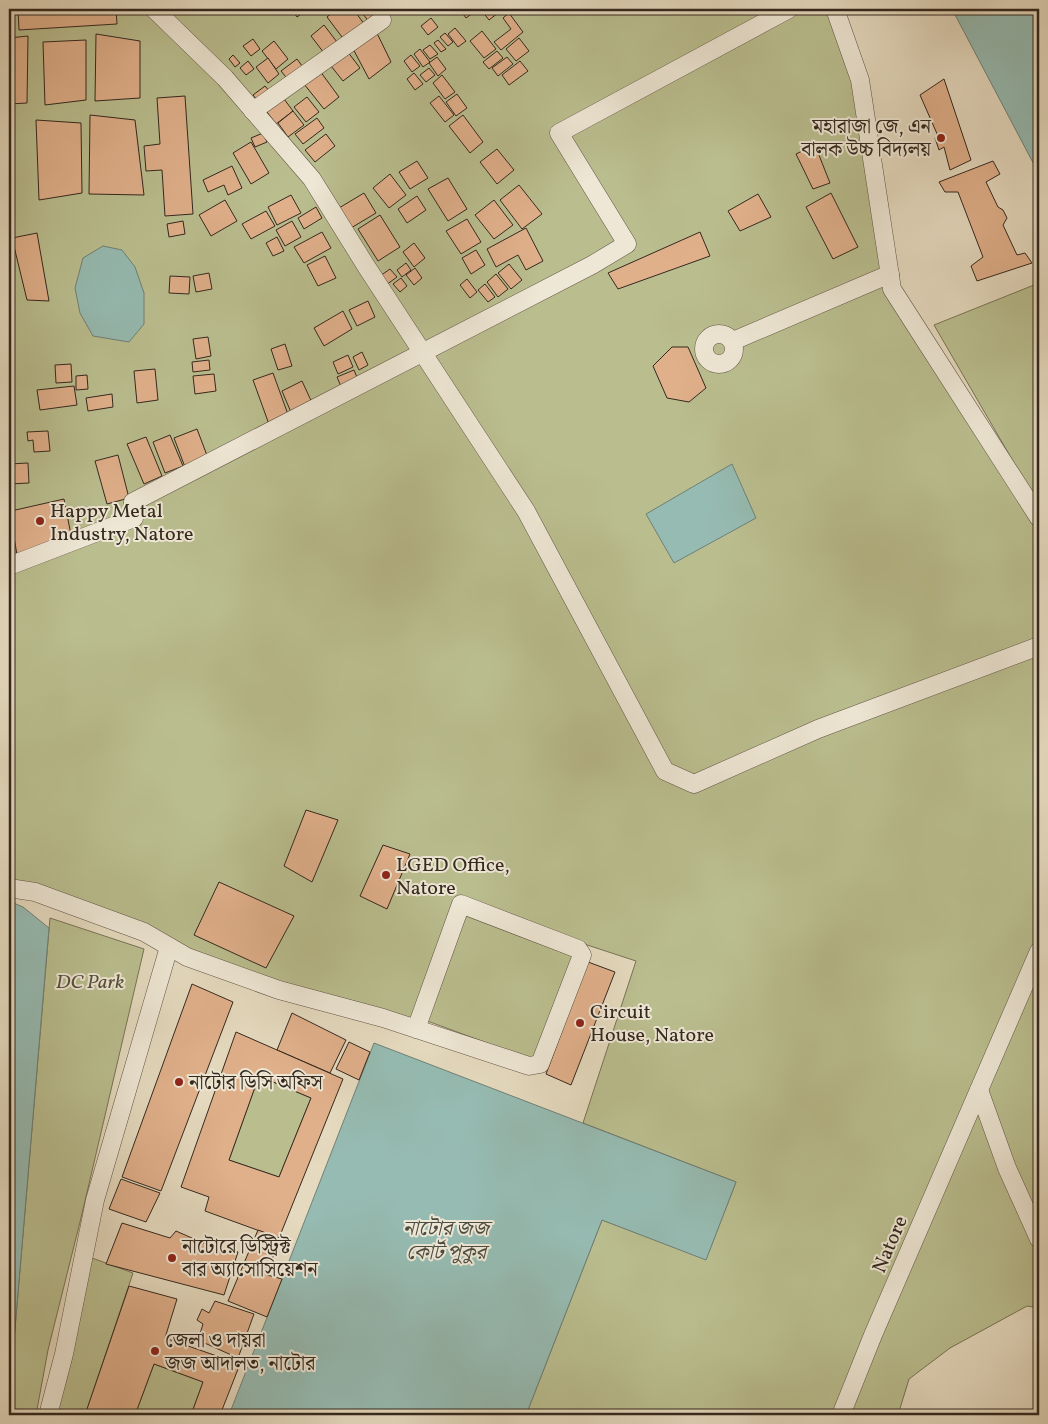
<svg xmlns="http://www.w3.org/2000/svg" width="1048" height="1424" font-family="Vollkorn,'Noto Serif Bengali',serif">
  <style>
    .green { fill: #babe8f; stroke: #777356 }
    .water { fill: #96bbb2; stroke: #6f8077 }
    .building { fill: #e0b08b; stroke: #34281e; fill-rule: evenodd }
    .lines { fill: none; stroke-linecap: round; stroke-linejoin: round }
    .minor-casing { stroke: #605446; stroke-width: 19 }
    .minor { stroke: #eee7d5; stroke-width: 18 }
    .poi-dot { fill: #8f2418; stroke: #eee7d5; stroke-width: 2 }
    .labels { text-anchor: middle; stroke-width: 4; stroke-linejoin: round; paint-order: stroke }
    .poi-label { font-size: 20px; fill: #34281e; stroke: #eee7d5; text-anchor: start }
    .park-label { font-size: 20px; font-style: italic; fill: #564e3a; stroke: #eee7d5 }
    .street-label { font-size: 20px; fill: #34281e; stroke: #eee7d5 }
    .water-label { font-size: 21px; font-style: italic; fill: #4c4d43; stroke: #eee7d5 }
  </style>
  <rect width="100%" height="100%" fill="#e5dabf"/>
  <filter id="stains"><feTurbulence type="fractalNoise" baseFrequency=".004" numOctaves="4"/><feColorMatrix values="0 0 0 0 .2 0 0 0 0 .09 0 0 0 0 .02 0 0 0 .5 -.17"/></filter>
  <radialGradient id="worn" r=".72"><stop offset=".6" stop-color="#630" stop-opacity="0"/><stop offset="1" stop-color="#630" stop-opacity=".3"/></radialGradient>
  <g class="green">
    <polygon points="9,9 835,9 860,80 892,289 1039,518 1039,1308 1027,1306 950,1348 909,1379 898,1415 526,1415 602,1220 706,1259 736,1182 583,1123 636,961 462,904 416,1029 9,888"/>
    <polygon points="1039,283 1039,506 934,325"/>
    <polygon points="466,916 579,959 536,1061 422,1019"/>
    <polygon points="50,918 144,949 81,1218 48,1350 36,1415 9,1415 9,1339 14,1340"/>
    <polygon points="259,1076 311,1098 279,1177 229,1160"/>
    <polygon points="84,1255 133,1273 85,1415 48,1415"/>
    <polygon points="154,1364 203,1382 191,1415 135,1415"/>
  </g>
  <g class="water">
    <polygon points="952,9 1039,9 1039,174"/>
    <polygon points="103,246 122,250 135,267 144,293 144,324 129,342 93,336 80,313 75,288 83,258"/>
    <polygon points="732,464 756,518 674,563 646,514"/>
    <polygon points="9,901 23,907 49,928 14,1340 9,1339"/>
    <polygon points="374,1043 736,1182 706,1260 602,1220 526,1415 229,1415"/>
  </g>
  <g class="building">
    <polygon points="18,9 116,9 117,24 19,30"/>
    <polygon points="293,9 308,9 297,17 292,10"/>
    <polygon points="337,9 353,9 365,25 345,41 327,17"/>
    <polygon points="359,9 389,9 370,23"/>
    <polygon points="464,9 478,9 466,18 461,11"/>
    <polygon points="485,9 495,9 498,13 489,20 482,11"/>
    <polygon points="509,13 523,32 501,50 494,42 511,29 503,18"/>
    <polygon points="431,18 438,27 428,35 421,26"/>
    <polygon points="324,25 337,42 324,53 311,36"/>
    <polygon points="374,27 391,62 369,79 351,45"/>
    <polygon points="455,28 466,41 458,47 448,34"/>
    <polygon points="482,31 496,49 484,58 470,41"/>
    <polygon points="445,33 453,42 448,46 440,37"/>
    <polygon points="96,34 140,41 140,98 95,101"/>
    <polygon points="28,36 27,103 9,104 9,38"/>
    <polygon points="519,38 529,51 516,61 506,49"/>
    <polygon points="253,39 260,49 251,56 243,46"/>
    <polygon points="86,40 86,100 45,105 43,42"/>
    <polygon points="438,40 446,49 441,52 434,43"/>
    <polygon points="274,41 288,59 276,69 262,51"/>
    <polygon points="430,45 438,54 430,59 423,50"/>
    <polygon points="344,47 360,68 343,81 327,61"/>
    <polygon points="420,49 430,62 423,67 414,54"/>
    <polygon points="497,51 503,58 489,69 483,62"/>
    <polygon points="233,55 240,63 235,67 229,59"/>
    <polygon points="411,55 420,66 412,72 404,61"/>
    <polygon points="437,57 446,69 438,76 429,63"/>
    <polygon points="507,57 513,64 498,76 492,68"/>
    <polygon points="268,58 279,74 268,83 256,67"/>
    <polygon points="297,59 305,70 290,82 281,71"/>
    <polygon points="248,61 254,69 246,75 240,68"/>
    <polygon points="520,61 528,71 509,85 502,75"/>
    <polygon points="429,68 435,75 426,82 420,75"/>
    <polygon points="320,71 339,97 324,109 304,84"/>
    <polygon points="414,73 423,84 415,90 407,79"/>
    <polygon points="442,75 455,92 445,99 433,83"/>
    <polygon points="944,79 971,160 950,170 944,147 939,150 935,138 938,136 920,95"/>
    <polygon points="265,86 270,92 258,101 253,95"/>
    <polygon points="457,94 467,108 456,116 446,102"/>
    <polygon points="281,95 293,111 276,124 264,108"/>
    <polygon points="185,96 193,214 165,216 162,170 146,171 144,146 160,144 157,98"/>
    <polygon points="439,96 454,115 445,122 430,103"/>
    <polygon points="307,97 319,112 306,122 294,107"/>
    <polygon points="293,111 304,125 288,137 278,123"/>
    <polygon points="90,115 135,120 144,195 89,194"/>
    <polygon points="463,115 483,142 470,153 449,126"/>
    <polygon points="317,118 324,128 303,144 295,134"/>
    <polygon points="36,120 81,123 82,193 39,200"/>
    <polygon points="263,133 267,142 255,147 251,138"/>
    <polygon points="326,134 335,146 315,162 305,150"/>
    <polygon points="251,142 269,173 251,184 233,153"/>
    <polygon points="815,145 830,183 813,189 796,154"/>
    <polygon points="497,149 514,170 497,184 480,162"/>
    <polygon points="417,161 428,178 410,189 399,172"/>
    <polygon points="993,161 1000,174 986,182 998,207 1003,210 1007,218 1003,225 1017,255 1025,253 1032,263 977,281 971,266 983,257 958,192 945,192 939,182"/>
    <polygon points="232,166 242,188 228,195 224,185 208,192 203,180"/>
    <polygon points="390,174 406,195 389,208 373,188"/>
    <polygon points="448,178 467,209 448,221 428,189"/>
    <polygon points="519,185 542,214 522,229 500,200"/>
    <polygon points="364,193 376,213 351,228 339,208"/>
    <polygon points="831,193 858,247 833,259 806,207"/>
    <polygon points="758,194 771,217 740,231 728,211"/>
    <polygon points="291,195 301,213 277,225 268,207"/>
    <polygon points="417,196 426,210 407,223 398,209"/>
    <polygon points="225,200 237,221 211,236 199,215"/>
    <polygon points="494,200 513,225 494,239 475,215"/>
    <polygon points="316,207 322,218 304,229 298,218"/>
    <polygon points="266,211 275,226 251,239 242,224"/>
    <polygon points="380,215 400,247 378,261 358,229"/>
    <polygon points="467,219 481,242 461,254 446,231"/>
    <polygon points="183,221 185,234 169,237 167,224"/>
    <polygon points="292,221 301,237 285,246 276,230"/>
    <polygon points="526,228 543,261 526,270 518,255 496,267 487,249"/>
    <polygon points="322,232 331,248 304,263 294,247"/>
    <polygon points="700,232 710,256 618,289 608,273"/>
    <polygon points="37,233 49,301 27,300 12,238"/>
    <polygon points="277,237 284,251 273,256 266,243"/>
    <polygon points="414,243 425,258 414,267 403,252"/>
    <polygon points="476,250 485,265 471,274 462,258"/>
    <polygon points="325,256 336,278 318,286 307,265"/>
    <polygon points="406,263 411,270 402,277 397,270"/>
    <polygon points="509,264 522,280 511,289 498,273"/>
    <polygon points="415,268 422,278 414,285 406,275"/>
    <polygon points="390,269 397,277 386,285 380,276"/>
    <polygon points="209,273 212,289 196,292 193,276"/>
    <polygon points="496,274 508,289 498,297 487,282"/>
    <polygon points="170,276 190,277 189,294 169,293"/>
    <polygon points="401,278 407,286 400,292 393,284"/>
    <polygon points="467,279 477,292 470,298 460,285"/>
    <polygon points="485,284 495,297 488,302 478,290"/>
    <polygon points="368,301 375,317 357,326 349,310"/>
    <polygon points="343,311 352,329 324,346 314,328"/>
    <polygon points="208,337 211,356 196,359 193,339"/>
    <polygon points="285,344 292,366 278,370 271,349"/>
    <polygon points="672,347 688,347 706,388 689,402 667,398 653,366"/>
    <polygon points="362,352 368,365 359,370 353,357"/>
    <polygon points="348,355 353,367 338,374 333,362"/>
    <polygon points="209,360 210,370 193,372 192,362"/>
    <polygon points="71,364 72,382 56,383 55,365"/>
    <polygon points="155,369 158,400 137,403 134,371"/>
    <polygon points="354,370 359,382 342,389 337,377"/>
    <polygon points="273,373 290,420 270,427 253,380"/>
    <polygon points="214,374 216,391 195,394 193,376"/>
    <polygon points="87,375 88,389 76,390 76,376"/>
    <polygon points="302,381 314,407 293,417 282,391"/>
    <polygon points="74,386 77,405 40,410 37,390"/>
    <polygon points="112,394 113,407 88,411 86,398"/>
    <polygon points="197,429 208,458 185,467 174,438"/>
    <polygon points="48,431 50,451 34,452 33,440 28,441 27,432"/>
    <polygon points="170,435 183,466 165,473 153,442"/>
    <polygon points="146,437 162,476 144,484 127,444"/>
    <polygon points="118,455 129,498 107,504 95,461"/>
    <polygon points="28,463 29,483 9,484 9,464"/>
    <polygon points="64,499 72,540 17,555 13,531 11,511"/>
    <polygon points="306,810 338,820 312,882 284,866"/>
    <polygon points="383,845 410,854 387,909 360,896"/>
    <polygon points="219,882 294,916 266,968 194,935"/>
    <polygon points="588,962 615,972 571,1085 546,1074"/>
    <polygon points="192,984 233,1002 161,1191 122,1177"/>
    <polygon points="292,1013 346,1040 330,1073 277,1050"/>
    <path d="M236,1032L343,1079L279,1238L205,1211L209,1197L181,1187ZM259,1076L311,1098L279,1177L229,1160Z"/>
    <polygon points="349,1042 370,1052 359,1080 336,1069"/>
    <polygon points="121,1179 160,1193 146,1222 109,1209"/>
    <polygon points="122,1223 170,1238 176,1231 210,1246 238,1252 224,1295 106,1264"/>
    <polygon points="258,1230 279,1238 267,1275 282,1279 267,1317 228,1301"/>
    <polygon points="129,1286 177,1299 165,1338 240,1364 220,1415 191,1415 203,1382 154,1364 135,1415 85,1415"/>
    <polygon points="215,1301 254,1314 238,1358 198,1340 203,1324 197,1320 202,1309 209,1313"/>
  </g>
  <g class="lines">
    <defs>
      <g id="minor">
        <polyline points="154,9 225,78 312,179 366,266 526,511 665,771 694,784 818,729 1039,646"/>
        <polyline points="835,9 860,80 892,289 1039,518"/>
        <polyline points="253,111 382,20"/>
        <circle cx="719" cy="349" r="15"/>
        <polyline points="733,341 890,274"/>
        <polyline points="9,566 134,518 133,502 592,265 627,244 559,133 789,9"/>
        <polyline points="9,888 35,892 144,932 187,957 279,990 383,1018 529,1066 540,1064 582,955 578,949 461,904 416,1029"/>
        <polyline points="979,1090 1007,1168 1039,1239"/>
        <polyline points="48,1415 64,1354 95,1200 169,947"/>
        <polyline points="841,1415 873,1335 1039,951"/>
      </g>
    </defs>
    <use href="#minor" class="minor-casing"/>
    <use href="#minor" class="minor"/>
  </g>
  <g class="poi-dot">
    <circle cx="941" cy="138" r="5"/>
    <circle cx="40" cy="521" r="5"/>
    <circle cx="386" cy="875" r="5"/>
    <circle cx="580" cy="1023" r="5"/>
    <circle cx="179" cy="1082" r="5"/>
    <circle cx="172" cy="1258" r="5"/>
    <circle cx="155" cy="1351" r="5"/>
  </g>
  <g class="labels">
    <g class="poi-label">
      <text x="931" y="133" text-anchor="end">মহারাজা জে, এন<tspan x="931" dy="23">বালক উচ্চ বিদ্যলয়</tspan></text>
      <text x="50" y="517">Happy Metal<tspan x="50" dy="23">Industry, Natore</tspan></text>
      <text x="396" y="871">LGED Office,<tspan x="396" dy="23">Natore</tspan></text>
      <text x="590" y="1018">Circuit<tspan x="590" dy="23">House, Natore</tspan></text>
      <text x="189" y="1089">নাটোর ডিসি অফিস</text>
      <text x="182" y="1253">নাটোরে ডিস্ট্রিক্ট<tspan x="182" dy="23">বার অ্যাসোসিয়েশন</tspan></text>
      <text x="165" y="1347">জেলা ও দায়রা<tspan x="165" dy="23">জজ আদালত, নাটোর</tspan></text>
    </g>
    <g class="park-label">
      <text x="90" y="988">DC Park</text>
    </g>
    <g class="street-label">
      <text transform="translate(889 1244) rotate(-67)" y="7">Natore</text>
    </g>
    <g class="water-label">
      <text x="446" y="1235">নাটোর জজ<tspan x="446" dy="24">কোর্ট পুকুর</tspan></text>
    </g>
  </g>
  <rect width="1048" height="1424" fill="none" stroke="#e5dabf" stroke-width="30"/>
  <rect x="10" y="10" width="1028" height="1404" fill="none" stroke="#34281e" stroke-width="2.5"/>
  <rect x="15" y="15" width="1018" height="1394" fill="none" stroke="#34281e"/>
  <rect width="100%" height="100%" filter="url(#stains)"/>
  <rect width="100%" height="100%" fill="url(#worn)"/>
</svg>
